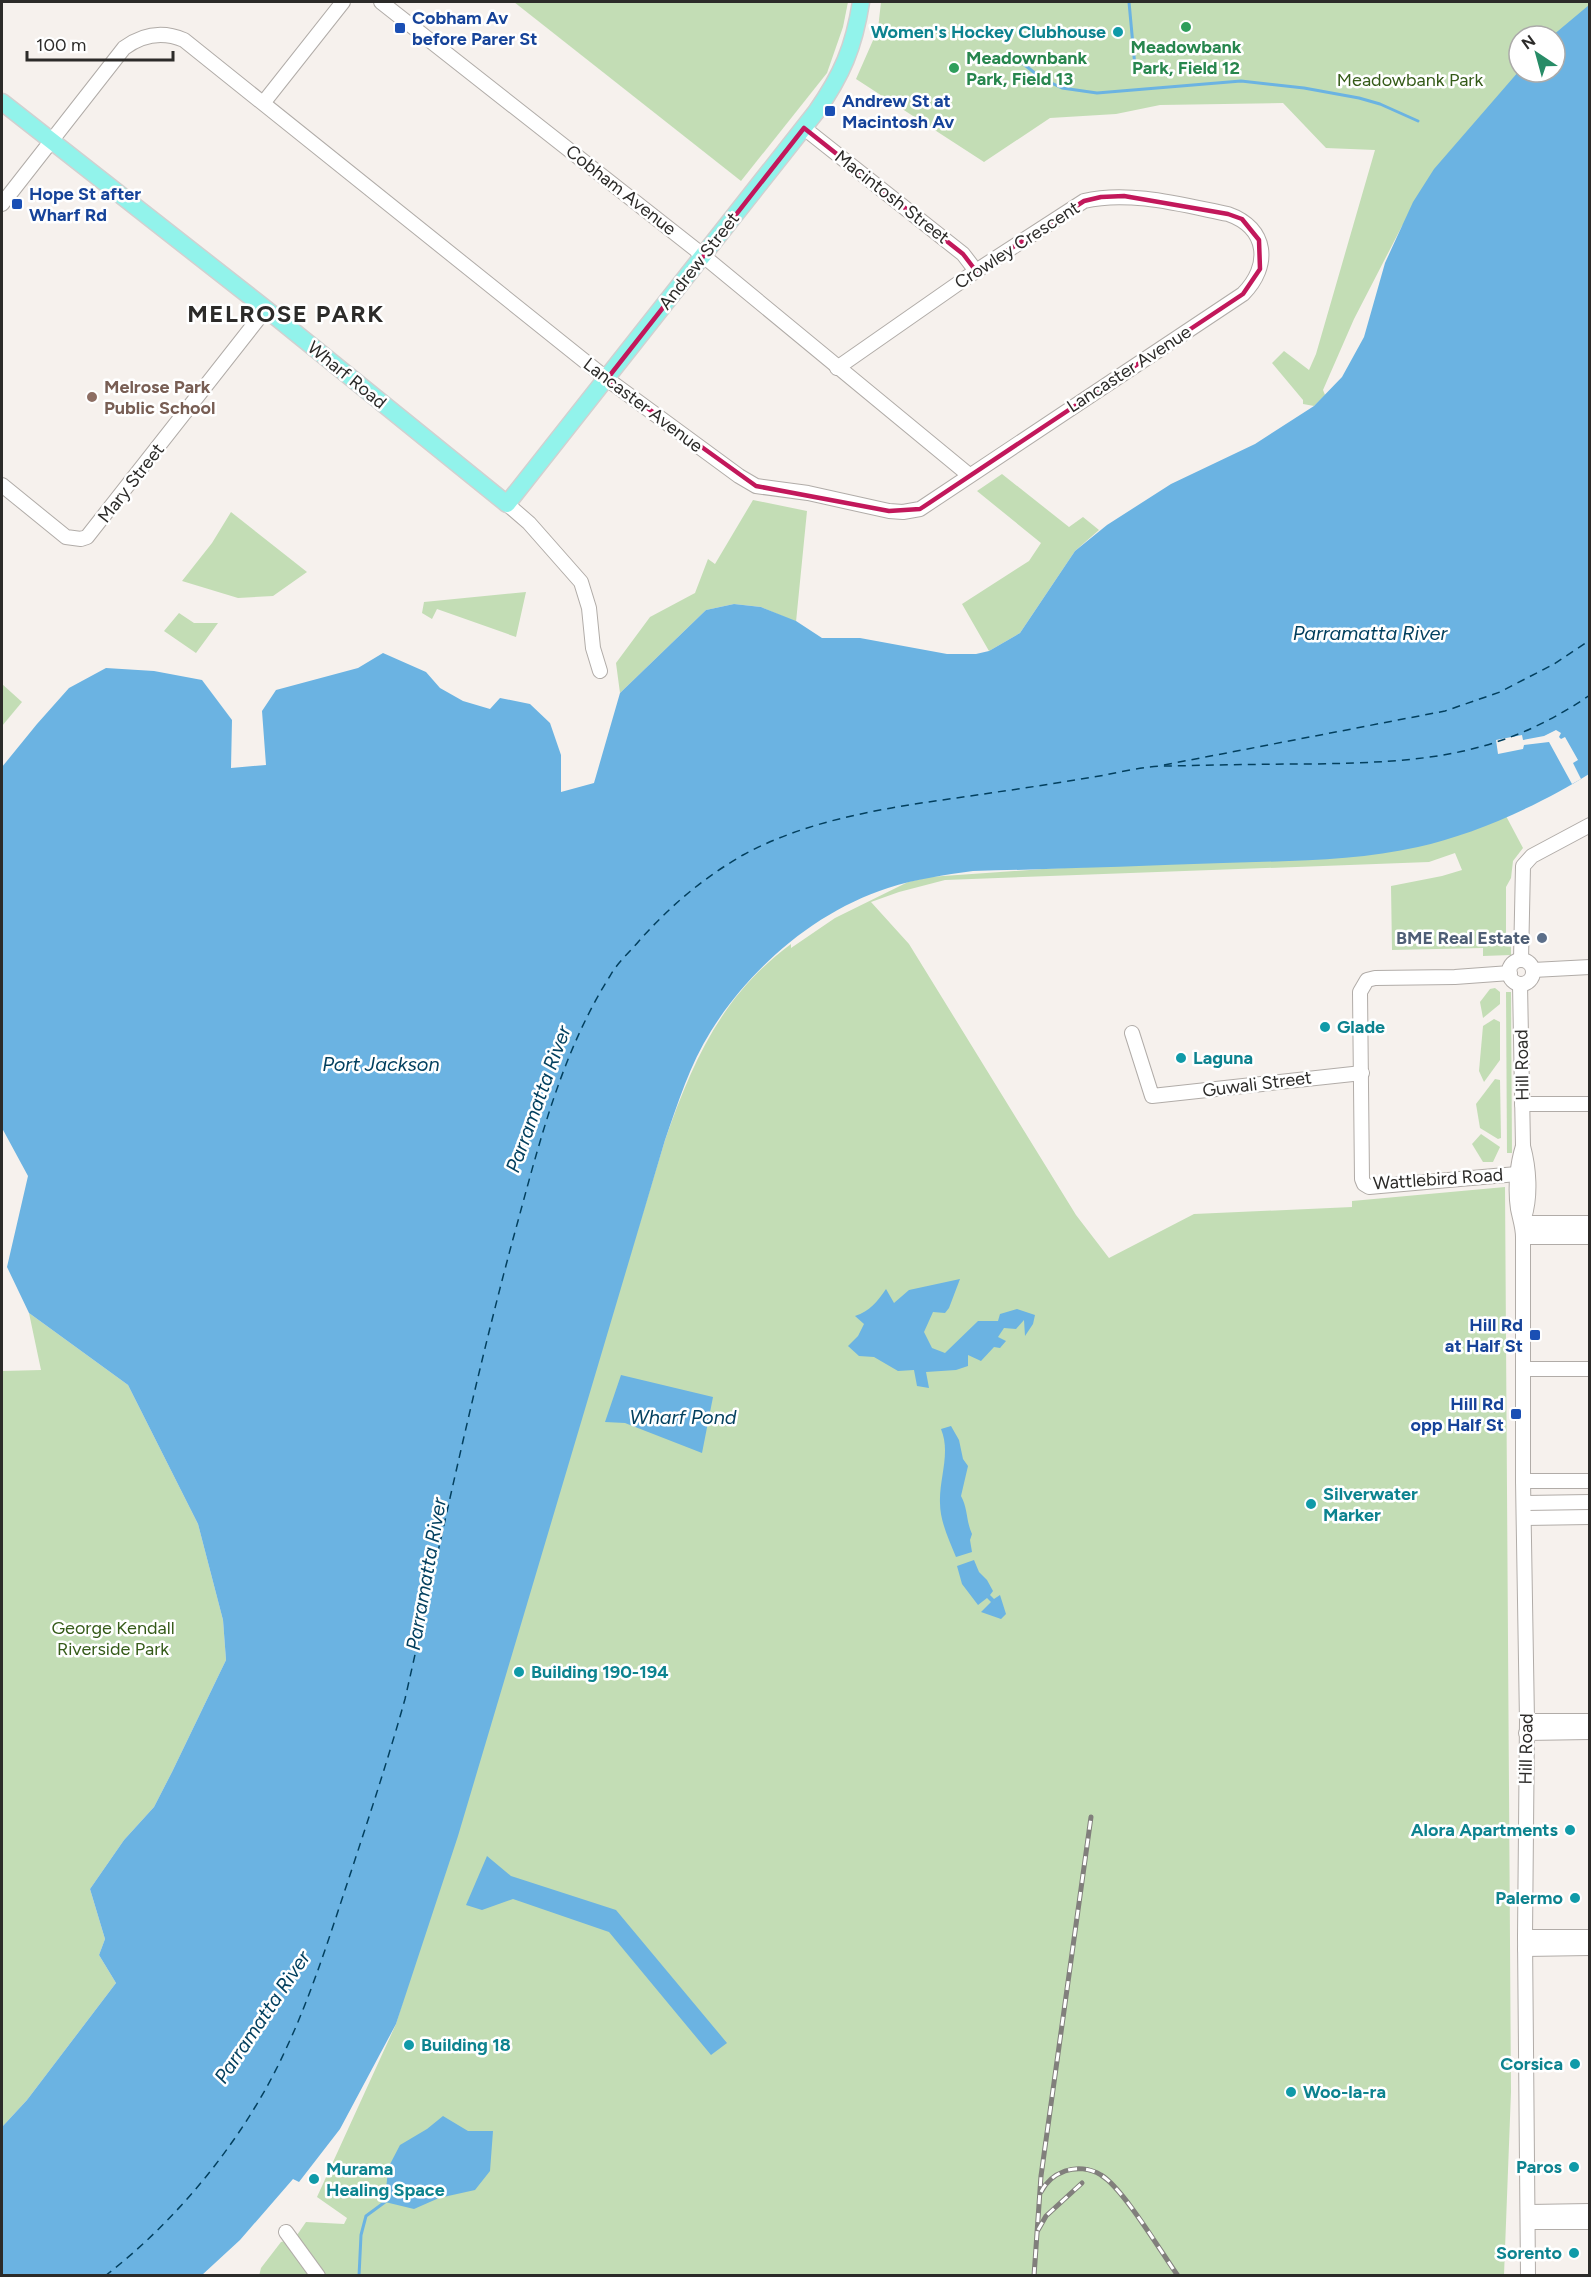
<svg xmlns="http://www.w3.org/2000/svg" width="1591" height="2277" font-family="Figtree,sans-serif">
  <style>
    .green { fill: #c3ddb5 }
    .water { fill: #6bb3e2 }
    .pier { fill: #f6f1ed }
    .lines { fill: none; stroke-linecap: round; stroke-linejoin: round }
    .stream { stroke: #6bb3e2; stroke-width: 3 }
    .ferry { stroke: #03405f; stroke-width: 1.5; stroke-dasharray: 8 6; stroke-linecap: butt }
    .minor-casing { stroke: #b1aca8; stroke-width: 16 }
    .major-casing { stroke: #d1d0d0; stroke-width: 19 }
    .minor { stroke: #fff; stroke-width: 14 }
    .major { stroke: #92f3eb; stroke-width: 16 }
    .rail-casing { stroke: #817f7c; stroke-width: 5 }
    .rail { stroke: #fff; stroke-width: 3; stroke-dasharray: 9; stroke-linecap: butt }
    .marked { fill: none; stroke: #c2185b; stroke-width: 4.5; stroke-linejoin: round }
    .leisure-dot { fill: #2e9e5b; stroke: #fff; stroke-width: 2 }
    .transit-dot { fill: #1a4fb4; stroke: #fff; stroke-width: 2 }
    .culture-dot { fill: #0f9aa8; stroke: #fff; stroke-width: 2 }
    .education-dot { fill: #8d6e63; stroke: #fff; stroke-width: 2 }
    .service-dot { fill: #5c6f8a; stroke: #fff; stroke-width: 2 }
    .labels { text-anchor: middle; stroke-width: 5; stroke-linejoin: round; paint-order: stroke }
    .transit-label { font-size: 18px; font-weight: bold; fill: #164399; stroke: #fff; text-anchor: start }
    .culture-label { font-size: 18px; font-weight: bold; fill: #0d838f; stroke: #fff; text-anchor: start }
    .leisure-label { font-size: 18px; font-weight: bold; fill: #27864d; stroke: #fff }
    .park-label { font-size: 18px; fill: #355b19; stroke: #fff }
    .street-label { font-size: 18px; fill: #2c2b29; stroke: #fff }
    .education-label { font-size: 18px; font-weight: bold; fill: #785e54; stroke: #fff; text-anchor: start }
    .service-label { font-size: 18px; font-weight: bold; fill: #4e5e75; stroke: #fff; text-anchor: end }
    .water-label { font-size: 20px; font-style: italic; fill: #03405f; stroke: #fff }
    .district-label { font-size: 24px; font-weight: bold; letter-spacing: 1.5px; fill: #2c2b29; stroke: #fff }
  </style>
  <rect width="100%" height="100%" fill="#f6f1ed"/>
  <g class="green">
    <polygon points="514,2 848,2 843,27 827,73 741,181"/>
    <polygon points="881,2 1589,2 1589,32 1555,36 1519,36 1519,72 1542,72 1402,226 1354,319 1323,390 1325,395 1314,406 1303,404 1303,400 1272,363 1284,351 1309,370 1316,354 1375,150 1326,148 1283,103 1160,105 1116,114 1050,118 984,162 856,79 878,29"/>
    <polygon points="1002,474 1069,527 1083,517 1099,530 1075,551 1020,633 989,651 962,604 1029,561 1041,543 977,491"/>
    <polygon points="753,500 807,511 796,622 761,607 734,604 706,610 620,693 616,663 650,617 695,593 708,559 715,564"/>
    <polygon points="231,512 307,572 273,596 238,598 182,581 212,543"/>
    <polygon points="526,592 516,637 437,609 432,619 422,613 424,602"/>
    <polygon points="179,613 194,623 218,623 196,653 164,631"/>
    <polygon points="2,684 22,702 2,726"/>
    <path d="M1506,816L1523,848L1513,861L1511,878L1506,887V934L1511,944V955L1483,956V948L1392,950L1391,886L1442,876L1462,870L1455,853L1429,862L945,880L899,892L871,902L909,944L1076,1215L1109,1258L1194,1214L1352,1207V1201L1505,1187L1511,2092L1504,2275L259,2276L261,2268L281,2242L295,2238L306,2222L344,2224L347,2218L317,2197L396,2024L665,1140C693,1061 721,996 791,944V948L835,918L908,882L929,877L1043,869L1368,854L1462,834Z"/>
    <polygon points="1495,988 1500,992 1500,1004 1483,1018 1480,1002 1490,989"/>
    <polygon points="1506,992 1511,992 1512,1153 1507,1153"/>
    <polygon points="1494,1019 1500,1022 1500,1060 1484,1082 1479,1071 1483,1026"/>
    <polygon points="1495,1079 1500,1080 1501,1138 1498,1139 1480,1128 1476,1104"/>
    <polygon points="1481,1134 1500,1147 1493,1162 1483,1162 1472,1144"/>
    <polygon points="29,1313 128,1385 198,1524 223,1620 226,1660 172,1772 154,1807 124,1840 90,1889 105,1939 99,1955 116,1983 27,2100 2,2127 2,1371 41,1370"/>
  </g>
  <g class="water">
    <path d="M1589,5V774C1542,804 1473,835 1418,847C1357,861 1287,861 1223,863C1140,866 1056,869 973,871C944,875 916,879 888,888C816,911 750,968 711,1031C690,1064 678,1103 665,1140L458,1836L396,2024L340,2129L299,2182L293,2179L240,2240L202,2275L2,2276V2127L27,2100L116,1983L99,1955L105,1939L90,1889L124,1840L154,1807L172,1772L226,1660L223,1620L198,1524L128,1385L29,1313L7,1267L28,1176L2,1128V767L37,724L69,688L106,668L154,671L202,680L232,720L231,768L266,765L262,711L276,690L358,668L383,653L426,672L440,688L463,701L490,709L500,698L530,704L550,723L561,755V792L594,783L620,693L706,610L734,604L761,607L796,621L822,638H860L947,654H976L989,651L1020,633L1075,551L1107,525L1171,484L1255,444L1314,406L1342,377L1364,337L1385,263L1413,202L1434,169L1519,71L1555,72V36H1552Z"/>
    <path d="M960,1279L949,1308L945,1313L933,1312L924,1332L932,1348L945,1353L978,1321H998L1000,1314L1017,1309L1035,1315L1033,1324L1025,1336L1024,1320L1016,1329L1004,1328L998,1337L1006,1341L1000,1348L994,1347L981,1361L968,1355V1366L956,1370L926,1372L929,1388L917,1386L914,1370L898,1371L874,1357L859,1356L848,1346L858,1336L864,1324L855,1316C870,1311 877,1302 886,1289L894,1303L909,1290Z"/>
    <polygon points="621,1375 713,1397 702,1453 625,1423 605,1422"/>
    <path d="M951,1426L959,1440L963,1459L968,1466L961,1496C968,1509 966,1521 972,1534L970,1540L972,1552L956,1557C949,1540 940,1521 940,1503C939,1478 951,1453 941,1429Z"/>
    <polygon points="974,1560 979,1572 987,1580 993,1591 990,1595 994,1599 1000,1595 1006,1614 1001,1619 981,1612 991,1602 987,1598 978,1605 962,1584 957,1566"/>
    <polygon points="487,1856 511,1876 616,1910 727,2043 711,2055 609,1932 513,1899 482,1910 466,1905"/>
    <polygon points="443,2116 468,2131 493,2131 490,2171 475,2190 439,2198 414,2209 385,2202 388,2168 400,2145 427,2129"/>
  </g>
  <polygon class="pier" points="1556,730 1561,733 1559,737 1561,739 1565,737 1578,760 1573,763 1581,779 1572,784 1549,742 1524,745 1523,749 1498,754 1496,740 1522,735 1523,740 1544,736"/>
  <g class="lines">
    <g class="stream">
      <polyline points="1129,2 1135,67"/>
      <polyline points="1016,58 1041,78 1062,88 1097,93 1241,81 1304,88 1359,98 1380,104 1418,121"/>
      <polyline points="359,2276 361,2235 366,2216 385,2202"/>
    </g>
    <g class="ferry">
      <polyline points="1164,765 1445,711 1500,692 1554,664 1590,640"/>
      <path d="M105,2276C179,2219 246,2136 285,2051C311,1996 329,1938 348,1881C368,1820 388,1760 405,1699C440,1545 472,1391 513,1239C538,1149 559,1057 610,976C617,963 629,953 639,941C669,907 703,878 743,855C820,813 912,805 997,792C1033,787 1069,781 1105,775C1125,771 1147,766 1168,766C1216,765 1264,764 1313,764C1420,762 1498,758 1590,695"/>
    </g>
    <defs>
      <g id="minor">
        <polyline points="381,2 695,249 969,475"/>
        <polyline points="264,102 343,2"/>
        <polyline points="804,128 963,254 976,271"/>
        <path d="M2,204L124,48C143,34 163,31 184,40L607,379L739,476L756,486L808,493L889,511L903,512L920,509L1243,294C1271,266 1268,228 1228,214C1183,205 1129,190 1084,201L976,271L837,368"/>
        <polyline points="2,485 66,537 81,539 87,537 266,309"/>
        <polyline points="507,504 529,523 581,582 589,608 593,648 600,671"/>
        <polyline points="1521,960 1523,866 1532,856 1590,825"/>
        <circle cx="1521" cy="972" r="12"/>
        <polyline points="1533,970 1590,967"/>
        <polyline points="1510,973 1455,977 1375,978 1367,980 1360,992 1362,1179 1364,1184 1369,1187 1517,1174"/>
        <path d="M1520,984L1523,1146C1529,1168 1531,1196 1524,1218"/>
        <polyline points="1132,1033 1152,1096 1362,1073"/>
        <polyline points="1522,1104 1590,1104"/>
        <path d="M1523,1146C1517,1165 1515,1189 1518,1209C1520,1219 1523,1227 1523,1237V1481L1527,1721L1525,1937L1528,2276"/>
        <polyline points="1523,1223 1590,1223"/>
        <polyline points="1523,1237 1590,1237"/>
        <polyline points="1523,1369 1590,1369"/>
        <polyline points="1523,1481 1590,1481"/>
        <polyline points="1525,1503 1590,1502"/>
        <polyline points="1525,1518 1590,1517"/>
        <polyline points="1527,1721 1590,1721"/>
        <polyline points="1526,1733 1590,1732"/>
        <polyline points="1525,1937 1590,1937"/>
        <polyline points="1525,1949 1590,1948"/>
        <polyline points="1529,2212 1590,2211"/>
        <polyline points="1529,2222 1590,2222"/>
        <polyline points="286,2232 318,2276"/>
      </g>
      <path id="major" d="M2,102L266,309L507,504L816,112C842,75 854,47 861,2"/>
    </defs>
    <use href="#minor" class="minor-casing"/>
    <use href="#major" class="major-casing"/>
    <use href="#minor" class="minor"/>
    <use href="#major" class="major"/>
    <defs>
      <g id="rail">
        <path d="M1041,2192C1046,2182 1054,2175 1065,2171C1076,2167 1090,2168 1101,2175C1123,2188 1161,2252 1178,2276"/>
        <polyline points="1038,2230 1046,2216 1082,2183"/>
        <polyline points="1034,2276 1041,2176 1091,1817"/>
      </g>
    </defs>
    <use href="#rail" class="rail-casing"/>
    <use href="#rail" class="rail"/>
  </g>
  <path class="marked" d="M804,128L963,254L976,271L1084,201L1101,197L1124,196L1228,214L1242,219L1259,240L1260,269L1243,294L920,509L889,511L756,486L607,379Z"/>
  <g class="leisure-dot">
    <circle cx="1186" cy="27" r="6"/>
    <circle cx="954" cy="68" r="6"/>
  </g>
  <g class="transit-dot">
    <rect x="394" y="22" width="12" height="12" rx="3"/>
    <rect x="824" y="105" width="12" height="12" rx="3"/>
    <rect x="11" y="198" width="12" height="12" rx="3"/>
    <rect x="1529" y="1329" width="12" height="12" rx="3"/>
    <rect x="1510" y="1408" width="12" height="12" rx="3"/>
  </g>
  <g class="culture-dot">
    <circle cx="1118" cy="32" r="6"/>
    <circle cx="1325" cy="1027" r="6"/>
    <circle cx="1181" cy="1058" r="6"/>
    <circle cx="1311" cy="1504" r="6"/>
    <circle cx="519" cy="1672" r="6"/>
    <circle cx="1570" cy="1830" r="6"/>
    <circle cx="1575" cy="1898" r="6"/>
    <circle cx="409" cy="2045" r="6"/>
    <circle cx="1575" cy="2064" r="6"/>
    <circle cx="1291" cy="2092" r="6"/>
    <circle cx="1574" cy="2167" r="6"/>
    <circle cx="314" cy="2179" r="6"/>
    <circle cx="1574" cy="2253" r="6"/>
  </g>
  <circle class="education-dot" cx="92" cy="397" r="6"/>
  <circle class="service-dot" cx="1542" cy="938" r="6"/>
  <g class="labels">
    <g class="transit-label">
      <text x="412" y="24">Cobham Av<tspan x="412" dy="21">before Parer St</tspan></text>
      <text x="842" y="107">Andrew St at<tspan x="842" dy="21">Macintosh Av</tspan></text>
      <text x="29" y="200">Hope St after<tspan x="29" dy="21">Wharf Rd</tspan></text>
      <text x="1523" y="1331" text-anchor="end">Hill Rd<tspan x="1523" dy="21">at Half St</tspan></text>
      <text x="1504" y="1410" text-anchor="end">Hill Rd<tspan x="1504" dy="21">opp Half St</tspan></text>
    </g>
    <g class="culture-label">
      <text x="1106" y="38" text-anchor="end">Women's Hockey Clubhouse</text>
      <text x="1337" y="1033">Glade</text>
      <text x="1193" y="1064">Laguna</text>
      <text x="1323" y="1500">Silverwater<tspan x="1323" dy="21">Marker</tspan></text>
      <text x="531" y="1678">Building 190-194</text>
      <text x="1558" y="1836" text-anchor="end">Alora Apartments</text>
      <text x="1563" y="1904" text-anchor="end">Palermo</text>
      <text x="421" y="2051">Building 18</text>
      <text x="1563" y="2070" text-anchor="end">Corsica</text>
      <text x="1303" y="2098">Woo-la-ra</text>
      <text x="1562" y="2173" text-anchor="end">Paros</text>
      <text x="326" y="2175">Murama<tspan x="326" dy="21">Healing Space</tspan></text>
      <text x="1562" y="2259" text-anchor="end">Sorento</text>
    </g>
    <g class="leisure-label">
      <text x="1186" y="53">Meadowbank<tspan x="1186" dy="21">Park, Field 12</tspan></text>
      <text x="966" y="64" text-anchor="start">Meadownbank<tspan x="966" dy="21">Park, Field 13</tspan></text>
    </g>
    <g class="park-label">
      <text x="1410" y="86">Meadowbank Park</text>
      <text x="113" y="1634">George Kendall<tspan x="113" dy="21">Riverside Park</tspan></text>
    </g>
    <g class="street-label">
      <text transform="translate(621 190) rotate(38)" y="6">Cobham Avenue</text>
      <text transform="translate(892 197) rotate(38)" y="6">Macintosh Street</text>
      <text transform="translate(1017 245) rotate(-33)" y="6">Crowley Crescent</text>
      <text transform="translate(699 261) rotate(-52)" y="6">Andrew Street</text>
      <text transform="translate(1129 369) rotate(-33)" y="6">Lancaster Avenue</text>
      <text transform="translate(347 375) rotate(39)" y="6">Wharf Road</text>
      <text transform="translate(643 405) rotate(37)" y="6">Lancaster Avenue</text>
      <text transform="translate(131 483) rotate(-52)" y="6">Mary Street</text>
      <text transform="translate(1522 1065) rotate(-91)" y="6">Hill Road</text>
      <text transform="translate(1257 1084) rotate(-7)" y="6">Guwali Street</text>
      <text transform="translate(1438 1179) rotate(-4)" y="6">Wattlebird Road</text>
      <text transform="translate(1526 1749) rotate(-89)" y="6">Hill Road</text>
    </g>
    <g class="education-label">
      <text x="104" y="393">Melrose Park<tspan x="104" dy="21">Public School</tspan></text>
    </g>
    <g class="service-label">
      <text x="1530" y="944">BME Real Estate</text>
    </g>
    <g class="water-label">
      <text x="1370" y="640">Parramatta River</text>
      <text x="381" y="1071">Port Jackson</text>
      <text transform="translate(538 1099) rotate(-70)" y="7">Parramatta River</text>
      <text x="683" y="1424">Wharf Pond</text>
      <text transform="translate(426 1574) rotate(-80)" y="7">Parramatta River</text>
      <text transform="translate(262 2017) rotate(-56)" y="7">Parramatta River</text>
    </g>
    <g class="district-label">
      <text x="286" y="322">MELROSE PARK</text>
    </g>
  </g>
  <rect width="1591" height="2277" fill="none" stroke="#2c2b29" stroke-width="6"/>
  <g transform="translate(1537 54) rotate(324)"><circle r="28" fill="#ffffff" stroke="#abaaa9" stroke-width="1.5"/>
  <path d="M0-4.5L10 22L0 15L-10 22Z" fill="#288c67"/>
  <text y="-9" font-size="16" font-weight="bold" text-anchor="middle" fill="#2c2b29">N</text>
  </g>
  <path d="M27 51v9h146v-9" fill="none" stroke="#2c2b29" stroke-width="3"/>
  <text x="36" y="51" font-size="18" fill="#2c2b29" stroke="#ffffff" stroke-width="4.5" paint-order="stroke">100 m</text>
</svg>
